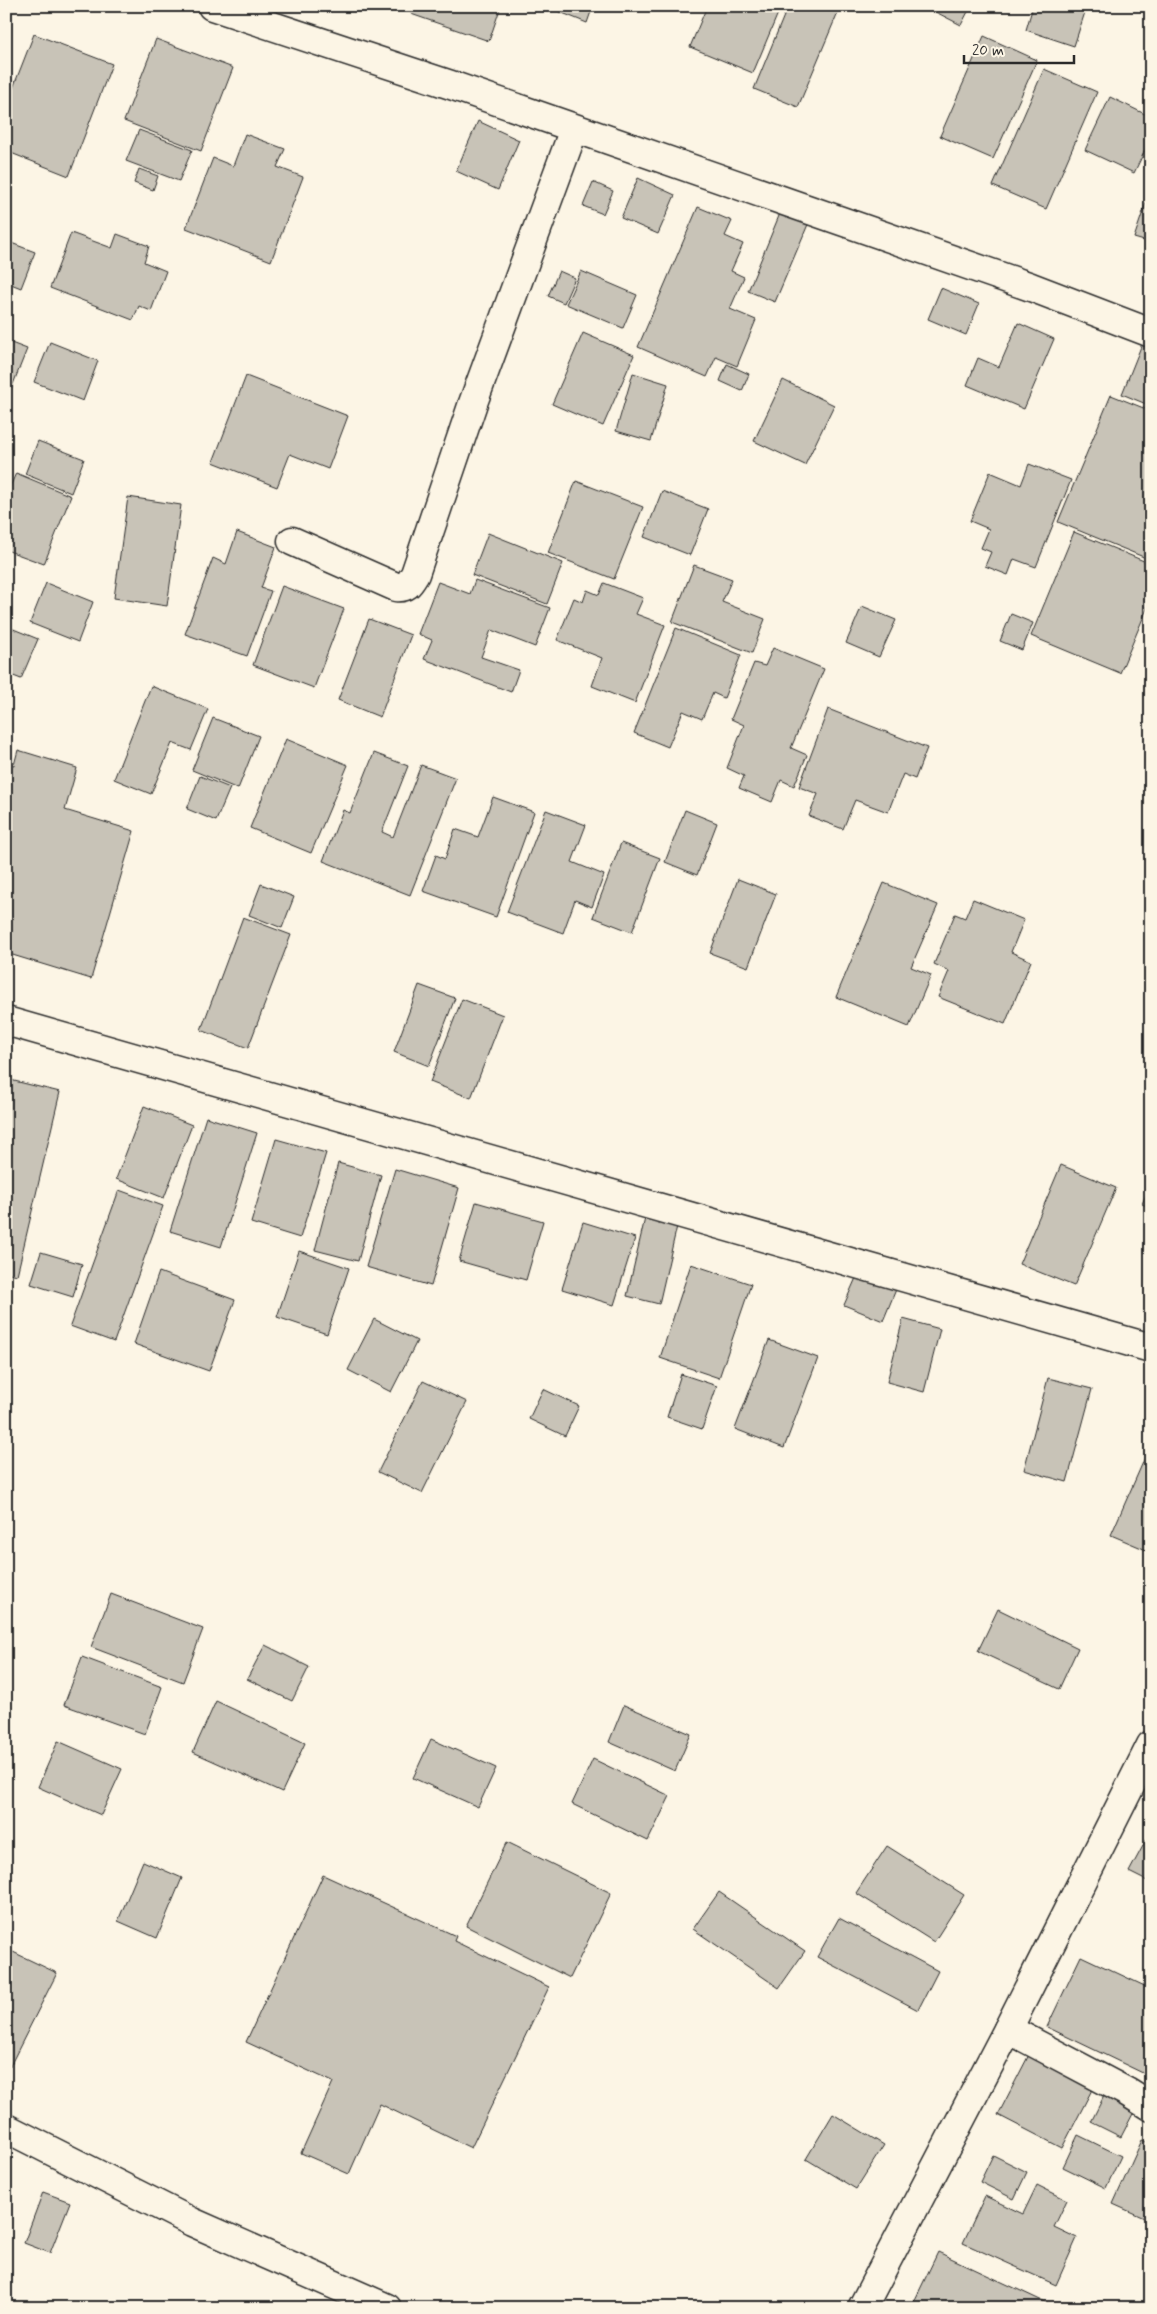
<svg xmlns="http://www.w3.org/2000/svg" width="1157" height="2314" font-family="Mynerve,sans-serif">
  <style>
    .building { fill: #c8c3b7; stroke: #2b2b2b }
    .lines { fill: none; stroke-linecap: round; stroke-linejoin: round }
    .street-casing { stroke: #2b2b2b; stroke-width: 31 }
    .street { stroke: #fcf5e5; stroke-width: 28 }
  </style>
  <rect width="100%" height="100%" fill="#fcf5e5"/>
  <filter id="ink" filterUnits="userSpaceOnUse"><feTurbulence type="fractalNoise" baseFrequency=".02" numOctaves="2"/><feDisplacementMap in="SourceGraphic" scale="10" xChannelSelector="R" yChannelSelector="G"/><feConvolveMatrix kernelMatrix="1 2 1 2 8 2 1 2 1" color-interpolation-filters="sRGB"/></filter>
  <g filter="url(#ink)">
    <g class="building">
      <polygon points="414,6 501,6 489,41 411,14"/>
      <polygon points="545,6 593,6 587,23"/>
      <polygon points="707,6 781,6 753,73 690,47"/>
      <polygon points="788,6 824,6 838,12 798,107 754,89"/>
      <polygon points="924,6 971,6 961,25"/>
      <polygon points="1033,6 1087,6 1074,46 1026,30"/>
      <polygon points="34,34 112,64 69,176 6,151 6,106"/>
      <polygon points="984,36 1037,60 993,159 940,136"/>
      <polygon points="156,39 233,68 201,151 124,121"/>
      <polygon points="1044,69 1097,92 1046,209 993,186"/>
      <polygon points="1110,97 1151,117 1151,138 1134,173 1085,150"/>
      <polygon points="478,121 519,140 498,190 456,171"/>
      <polygon points="139,130 192,150 179,181 126,161"/>
      <polygon points="245,134 285,149 277,167 303,177 271,261 186,228 213,158 233,166"/>
      <polygon points="139,169 158,176 153,190 134,183"/>
      <polygon points="638,178 675,195 658,234 621,218"/>
      <polygon points="593,182 613,191 603,214 583,206"/>
      <polygon points="1151,188 1151,243 1134,238"/>
      <polygon points="698,207 732,221 725,236 743,244 731,271 744,277 730,309 756,320 737,366 716,357 707,377 638,347"/>
      <polygon points="781,211 809,222 775,302 748,291"/>
      <polygon points="71,233 112,248 117,234 149,246 144,262 166,271 151,311 139,306 133,320 50,288"/>
      <polygon points="6,241 35,252 21,288 6,282"/>
      <polygon points="559,271 575,278 564,303 548,296"/>
      <polygon points="581,271 637,295 623,328 566,304"/>
      <polygon points="941,288 979,304 966,335 928,319"/>
      <polygon points="1018,323 1054,339 1024,409 967,385 978,358 999,367"/>
      <polygon points="583,333 634,355 603,426 552,404"/>
      <polygon points="6,341 27,349 8,397 6,396"/>
      <polygon points="50,342 98,361 83,401 34,382"/>
      <polygon points="1142,344 1151,347 1151,406 1122,394"/>
      <polygon points="727,364 749,374 742,391 720,381"/>
      <polygon points="633,373 668,384 651,441 616,431"/>
      <polygon points="246,376 348,416 328,469 290,454 277,487 213,462"/>
      <polygon points="783,380 834,405 805,465 754,441"/>
      <polygon points="1111,395 1151,411 1151,548 1146,558 1058,522"/>
      <polygon points="38,441 84,459 71,493 25,474"/>
      <polygon points="1029,464 1071,480 1036,567 1014,559 1008,575 985,566 991,552 981,548 989,529 970,521 990,472 1021,485"/>
      <polygon points="16,473 71,496 44,564 6,550 6,496"/>
      <polygon points="576,481 643,507 614,579 548,553"/>
      <polygon points="662,491 708,509 690,555 644,537"/>
      <polygon points="128,497 181,505 167,606 114,598"/>
      <polygon points="237,532 276,547 261,588 271,591 247,656 185,634 213,558 226,564"/>
      <polygon points="1074,532 1151,564 1151,599 1120,673 1031,636"/>
      <polygon points="488,533 563,563 547,604 472,575"/>
      <polygon points="694,565 732,579 722,602 765,619 752,653 672,622"/>
      <polygon points="475,580 550,608 535,647 491,630 481,657 519,670 511,692 424,659 432,640 418,634 438,582 470,594"/>
      <polygon points="46,583 93,602 78,642 30,623"/>
      <polygon points="604,583 643,598 636,614 665,625 635,703 592,686 602,658 557,640 574,598 583,602 587,590 599,595"/>
      <polygon points="282,586 344,609 314,688 253,665"/>
      <polygon points="862,606 896,620 879,657 846,643"/>
      <polygon points="1011,614 1033,623 1022,650 1000,641"/>
      <polygon points="369,619 411,635 380,717 338,700"/>
      <polygon points="6,626 38,639 21,679 6,673"/>
      <polygon points="676,628 741,655 724,698 713,693 702,719 683,711 668,747 634,733"/>
      <polygon points="773,648 824,669 791,748 807,755 794,786 781,780 772,802 739,788 744,776 727,768 744,725 731,719 754,663 765,666"/>
      <polygon points="151,686 208,709 191,750 172,743 151,794 114,779"/>
      <polygon points="828,709 927,748 915,779 903,774 888,812 855,800 843,829 809,816 818,794 799,787"/>
      <polygon points="213,718 259,736 238,789 192,770"/>
      <polygon points="286,739 348,765 311,853 250,828"/>
      <polygon points="18,750 77,768 65,810 134,831 91,979 6,953 6,763 14,765"/>
      <polygon points="374,753 408,766 382,832 393,837 421,765 456,778 410,895 323,861 343,810 350,813"/>
      <polygon points="200,776 230,788 216,821 187,809"/>
      <polygon points="493,797 534,812 496,917 423,891 436,855 445,859 455,829 478,837"/>
      <polygon points="546,810 586,825 572,862 604,875 592,907 575,900 563,933 507,912"/>
      <polygon points="685,810 717,823 697,875 665,862"/>
      <polygon points="621,843 660,858 632,932 593,917"/>
      <polygon points="738,879 776,894 748,967 710,953"/>
      <polygon points="884,883 938,905 911,967 931,975 909,1027 836,997"/>
      <polygon points="261,884 294,897 282,928 249,915"/>
      <polygon points="973,899 1024,920 1011,952 1031,961 1005,1024 938,997 949,971 934,964 955,914 965,918"/>
      <polygon points="243,917 291,935 248,1048 201,1030"/>
      <polygon points="419,985 455,998 429,1066 394,1052"/>
      <polygon points="462,999 503,1015 471,1098 430,1082"/>
      <polygon points="6,1079 60,1092 17,1275 6,1272"/>
      <polygon points="144,1106 192,1125 164,1198 116,1179"/>
      <polygon points="206,1117 257,1133 221,1247 170,1231"/>
      <polygon points="276,1139 326,1153 300,1238 251,1223"/>
      <polygon points="338,1163 381,1175 358,1261 315,1250"/>
      <polygon points="1061,1165 1116,1188 1074,1286 1019,1264"/>
      <polygon points="395,1169 459,1188 431,1286 366,1267"/>
      <polygon points="1151,1183 1151,1208 1142,1204"/>
      <polygon points="119,1190 163,1206 114,1342 70,1326"/>
      <polygon points="476,1202 543,1221 526,1280 459,1261"/>
      <polygon points="645,1218 677,1226 659,1304 627,1296"/>
      <polygon points="583,1222 635,1238 614,1305 562,1289"/>
      <polygon points="299,1251 349,1268 327,1334 277,1317"/>
      <polygon points="41,1252 82,1264 73,1297 31,1284"/>
      <polygon points="691,1264 751,1284 719,1378 660,1358"/>
      <polygon points="859,1271 897,1287 883,1321 844,1305"/>
      <polygon points="159,1272 235,1300 209,1371 134,1344"/>
      <polygon points="374,1319 417,1341 391,1392 348,1370"/>
      <polygon points="903,1319 940,1329 924,1392 887,1382"/>
      <polygon points="769,1340 818,1358 784,1448 735,1429"/>
      <polygon points="681,1374 717,1386 702,1429 667,1417"/>
      <polygon points="1048,1378 1092,1389 1067,1482 1024,1470"/>
      <polygon points="423,1381 467,1402 422,1493 378,1472"/>
      <polygon points="543,1389 579,1406 565,1436 529,1419"/>
      <polygon points="1151,1444 1151,1552 1111,1535"/>
      <polygon points="111,1594 203,1629 183,1682 91,1647"/>
      <polygon points="998,1609 1078,1648 1059,1689 978,1651"/>
      <polygon points="265,1645 309,1667 292,1701 247,1679"/>
      <polygon points="82,1657 162,1687 145,1734 64,1705"/>
      <polygon points="216,1701 305,1743 282,1792 193,1752"/>
      <polygon points="624,1705 691,1734 675,1771 609,1742"/>
      <polygon points="431,1739 496,1768 478,1807 413,1778"/>
      <polygon points="58,1741 122,1769 101,1815 38,1787"/>
      <polygon points="593,1759 670,1796 648,1841 572,1804"/>
      <polygon points="1151,1831 1151,1883 1129,1872"/>
      <polygon points="507,1842 611,1893 570,1978 466,1926"/>
      <polygon points="887,1846 964,1895 934,1942 856,1893"/>
      <polygon points="143,1861 182,1878 157,1938 118,1921"/>
      <polygon points="323,1875 456,1936 454,1941 549,1987 471,2148 380,2104 349,2174 301,2153 333,2082 246,2042"/>
      <polygon points="719,1892 805,1951 779,1988 693,1929"/>
      <polygon points="839,1918 938,1971 918,2010 817,1957"/>
      <polygon points="13,1952 57,1973 10,2066 6,2064 6,1965"/>
      <polygon points="1081,1956 1151,1989 1149,2076 1047,2027"/>
      <polygon points="1033,2047 1097,2080 1062,2148 998,2115"/>
      <polygon points="1108,2088 1138,2104 1121,2137 1091,2122"/>
      <polygon points="833,2114 884,2145 856,2189 806,2159"/>
      <polygon points="1078,2135 1121,2156 1106,2188 1063,2167"/>
      <polygon points="1142,2140 1151,2144 1151,2221 1113,2204"/>
      <polygon points="993,2155 1027,2172 1014,2199 980,2182"/>
      <polygon points="1037,2185 1067,2200 1054,2227 1077,2238 1056,2285 963,2243 985,2196 1023,2214"/>
      <polygon points="43,2192 70,2202 50,2253 24,2243"/>
      <polygon points="938,2252 1053,2306 1052,2308 911,2308"/>
    </g>
    <g class="lines">
      <defs>
        <g id="street">
          <polyline points="212,6 451,85 1031,287 1151,333"/>
          <path d="M292,541L396,587C407,588 409,584 415,574L473,403L574,129"/>
          <polyline points="6,1021 1151,1348"/>
          <polyline points="1008,2029 1127,2092 1151,2107"/>
          <polyline points="6,2128 192,2222 387,2308"/>
          <polyline points="862,2308 1008,2029 1151,1745"/>
        </g>
      </defs>
      <use href="#street" class="street-casing"/>
      <use href="#street" class="street"/>
    </g>
  </g>
  <rect width="1157" height="2314" fill="none" stroke="#fcf5e5" stroke-width="25"/>
  <rect x="12" y="12" width="1132" height="2289" fill="none" stroke="#2b2b2b" stroke-width="2" filter="url(#ink)"/>
  <path d="M964 55v8h110v-8" fill="none" stroke="#2b2b2b" stroke-width="2.5"/>
  <text x="972" y="55" font-size="15" fill="#2b2b2b" stroke="#fcf5e5" stroke-width="4" paint-order="stroke">20 m</text>
</svg>
